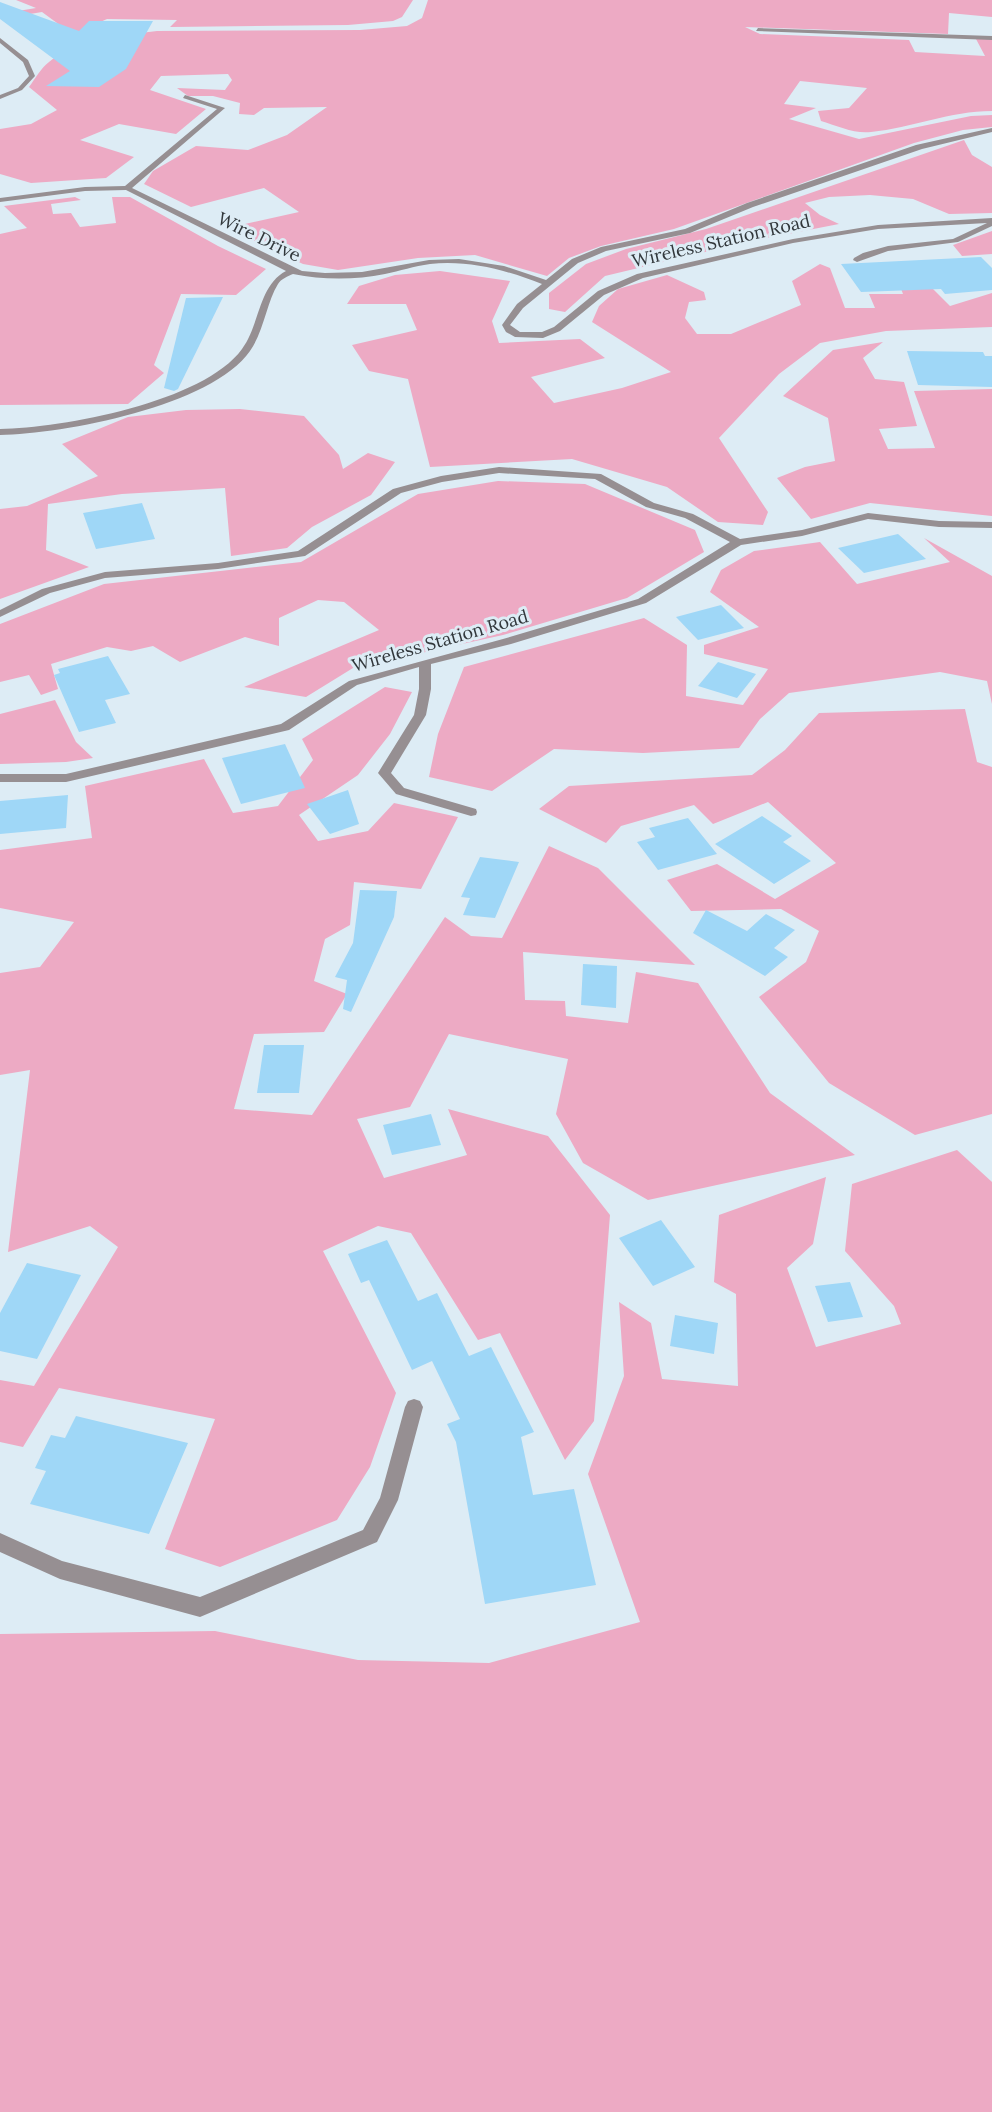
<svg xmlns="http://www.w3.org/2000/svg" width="992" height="2112" font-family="Lora,serif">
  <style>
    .green { fill: #edaac4 }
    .building { fill: #9fd7f7 }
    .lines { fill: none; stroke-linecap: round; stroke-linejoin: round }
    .minor { fill: #968f92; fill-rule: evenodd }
    .labels { text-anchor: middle; stroke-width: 6; stroke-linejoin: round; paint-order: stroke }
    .far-street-label { font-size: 18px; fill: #31373b; stroke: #ddecf5 }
  </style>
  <rect width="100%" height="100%" fill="#ddecf5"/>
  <g class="green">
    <polygon points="16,0 413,0 402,17 393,21 348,25 170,27 177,20 107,19 98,23 87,37 72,34 42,12 0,19 0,14 36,8"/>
    <path d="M428,0H992V17L949,13L948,34L745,27L760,34L909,40L915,52L985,56L976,39H992V111C950,111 912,128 871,132C854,134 838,126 821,121L818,111L849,108L867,88L800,81L784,104L816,108L789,119L859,139L971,116L992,115V127L963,130L914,143L674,229L601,246L569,258L547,276L475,255L418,258L338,270L303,264L227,228L299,212L264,188L191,207L144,184L153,171L196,146L248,150L287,135L327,107L264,108L254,115L239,114L240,103L213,96H188L177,88L225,90L232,80L228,74L161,76L150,90L206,109L176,134L119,124L80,140L134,157L106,178L31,183L0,174V129L31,124L57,110L29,87C35,79 41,68 49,62C73,41 126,35 157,31L360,30L407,26L422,18Z"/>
    <polygon points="964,140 972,155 992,167 992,213 949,214 913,199 870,195 829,197 805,203 820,215 839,224 751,241 605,276 565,312 549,309 549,293 586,264 626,249 706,229"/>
    <polygon points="75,197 81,200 51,204 53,214 71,213 80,227 116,223 112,197 130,197 218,246 266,269 236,295 181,294 154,365 164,373 128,404 0,405 0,234 27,228 4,206"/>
    <polygon points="992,231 992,254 962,256 953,245"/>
    <polygon points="820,264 830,268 845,308 875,308 869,294 903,294 900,286 929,285 950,306 992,293 992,327 886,331 820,343 779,374 719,438 768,512 763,525 718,522 667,487 572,459 430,467 408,379 369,371 352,345 417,330 406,304 347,304 359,286 395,275 440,271 510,281 492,321 499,343 580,339 605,358 531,377 554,403 622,388 671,372 592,322 599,306 618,289 667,275 704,292 706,300 689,302 685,318 697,334 731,334 801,305 792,281"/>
    <polygon points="883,342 863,358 875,379 904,382 917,426 879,429 888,449 935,448 914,391 992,389 992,516 870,503 811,519 777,478 805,467 835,461 828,418 783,396 833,350"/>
    <polygon points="240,409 304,416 339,455 343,469 368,453 395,462 371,495 312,527 287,548 231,556 225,488 122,494 48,504 46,550 89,567 0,599 0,509 27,506 98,476 62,444 128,417 186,410"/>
    <polygon points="498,481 585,484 695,530 704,552 627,598 503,635 353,668 306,697 244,687 379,630 344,602 318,600 279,618 279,646 245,637 180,662 153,646 131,651 107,647 51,664 58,689 41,695 29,675 0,682 0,624 104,584 301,562 418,494"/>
    <polygon points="924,538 992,576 992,704 987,681 940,672 789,693 760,719 739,748 643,753 554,749 492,791 429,777 438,734 464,667 644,618 687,645 686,696 743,705 768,669 704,654 704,645 759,627 710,592 721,570 754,551 820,542 857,584 950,562"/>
    <polygon points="385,687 412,692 390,734 358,775 299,815 318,841 368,831 394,803 458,817 421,889 354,882 350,925 325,939 314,981 347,994 324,1032 254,1034 234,1109 312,1115 445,917 471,936 502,938 549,846 598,868 695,965 523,952 525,1000 565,1001 566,1016 628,1023 636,972 698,983 770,1093 855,1155 648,1200 583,1163 556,1114 568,1059 449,1034 410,1107 357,1119 384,1178 467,1155 448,1109 548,1136 610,1215 594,1421 565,1460 500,1333 478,1340 411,1233 378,1226 323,1251 396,1393 370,1467 337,1520 220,1567 165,1549 215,1419 59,1388 23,1447 0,1442 0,1380 34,1386 118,1247 90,1226 8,1252 30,1070 0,1075 0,973 40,967 74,922 0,908 0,850 92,838 85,786 204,759 233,813 278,806 313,760 302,739"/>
    <polygon points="55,700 76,742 93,758 66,762 0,764 0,714"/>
    <polygon points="965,709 977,762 992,767 992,1114 915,1135 829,1083 759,997 806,962 819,931 781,909 691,911 667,880 717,864 775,899 836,863 768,802 713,824 694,805 621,826 606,843 539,809 569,786 752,775 785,750 819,713"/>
    <polygon points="957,1150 992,1182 992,2112 0,2112 0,1634 215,1631 358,1660 489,1663 640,1622 588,1474 624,1376 619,1302 651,1323 662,1379 738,1386 736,1294 714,1282 719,1215 826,1177 813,1244 787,1268 816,1347 901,1324 894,1306 845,1251 852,1184"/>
  </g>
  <g class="building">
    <polygon points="0,2 79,31 89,21 153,21 126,69 99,87 46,86 70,71 0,19"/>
    <polygon points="981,257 992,268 992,290 945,294 941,289 861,292 841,264"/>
    <polygon points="223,297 178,389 174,391 164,388 186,298"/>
    <polygon points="907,351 983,352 985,356 992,356 992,387 918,385"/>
    <polygon points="142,503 155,539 96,549 83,513"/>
    <polygon points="898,534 926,559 864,573 838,548"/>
    <polygon points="721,605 744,628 698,640 676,617"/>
    <polygon points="108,656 130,694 105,700 116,723 79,732 54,675 60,673 58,669"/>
    <polygon points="718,662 756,674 737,698 698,686"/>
    <polygon points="285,744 305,788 241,804 222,758"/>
    <polygon points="348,790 359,824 330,834 307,804"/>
    <polygon points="68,795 66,828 0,834 0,801"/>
    <polygon points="762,816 792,836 783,842 811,861 774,884 715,844"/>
    <polygon points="688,818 717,854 658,870 637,842 655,837 649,828"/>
    <polygon points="480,857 519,862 495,918 463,915 470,898 461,897"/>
    <polygon points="360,890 397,891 394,917 351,1012 343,1009 347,980 335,977 353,943"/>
    <polygon points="706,910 747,931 766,914 795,930 774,948 788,957 765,976 693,933"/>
    <polygon points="583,964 617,966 616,1008 581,1005"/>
    <polygon points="264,1045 304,1045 299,1093 257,1093"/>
    <polygon points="431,1114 441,1145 392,1155 383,1125"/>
    <polygon points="661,1220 695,1267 653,1286 619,1238"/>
    <polygon points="387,1240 418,1301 437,1293 469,1356 491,1347 534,1432 521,1437 533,1495 574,1489 596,1585 485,1604 456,1442 447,1424 460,1419 432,1361 412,1370 369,1280 361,1283 348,1254"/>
    <polygon points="27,1263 81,1275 37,1359 0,1351 0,1313"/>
    <polygon points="850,1282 863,1317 828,1322 815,1286"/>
    <polygon points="675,1315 718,1323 714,1354 670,1346"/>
    <polygon points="76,1416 188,1443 149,1534 30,1504 46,1471 35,1468 51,1435 65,1438"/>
  </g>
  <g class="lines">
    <g class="minor">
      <polygon points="758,28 992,36 992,40 756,31"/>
      <polygon points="0,38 28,60 35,76 22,90 0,99 0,95 18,88 29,76 23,62 0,43"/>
      <path d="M185,95L225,108L132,188L302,271L325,273L362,272L429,260L459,259L504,266L546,280L572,259L601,247L685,229L747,203L916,145L992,128V132L922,149L753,207L690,233L606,251L578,263L523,308L510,325L520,332H542L554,327L598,291L637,274L793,239L878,225L992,218V226L958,242L888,251L857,262L853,260L854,258L863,253L888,246L953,239L987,223L878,229L793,243L643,278L604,295L560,331L543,338L515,337L506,332L502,325L517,304L542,284C506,270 469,260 430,264C414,266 400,271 385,274C355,280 323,280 293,274C288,276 281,279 278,284C267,301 264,331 250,351C212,406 63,434 0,435V429C62,428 204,402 242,349C260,325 258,286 286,271L126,190L85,191L0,202V198L85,187L125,186L217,109L183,98Z"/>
      <polygon points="499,467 601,474 654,503 693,514 740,539 802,530 868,513 939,521 992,522 992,528 939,527 868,519 802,536 741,545 646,603 511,644 431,664 431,689 426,715 391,773 404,788 476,809 477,812 476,815 471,816 396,794 378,773 414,715 419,689 419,667 357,685 289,730 66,782 0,782 0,774 66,774 281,724 349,681 503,639 638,599 730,542 685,518 646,507 595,479 499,473 442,482 401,493 305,556 218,569 105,578 50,593 0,617 0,610 42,589 105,572 218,563 298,551 393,489 441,476"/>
      <polygon points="414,1399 420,1401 423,1407 398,1500 377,1542 200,1617 60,1579 0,1552 0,1533 62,1561 200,1597 363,1530 380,1498 405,1407 408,1401"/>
    </g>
  </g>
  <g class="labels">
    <g class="far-street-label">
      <text transform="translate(259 237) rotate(26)" y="6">Wire Drive</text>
      <text transform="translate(721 241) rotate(-13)" y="6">Wireless Station Road</text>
      <text transform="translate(440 641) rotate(-16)" y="6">Wireless Station Road</text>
    </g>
  </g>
</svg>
